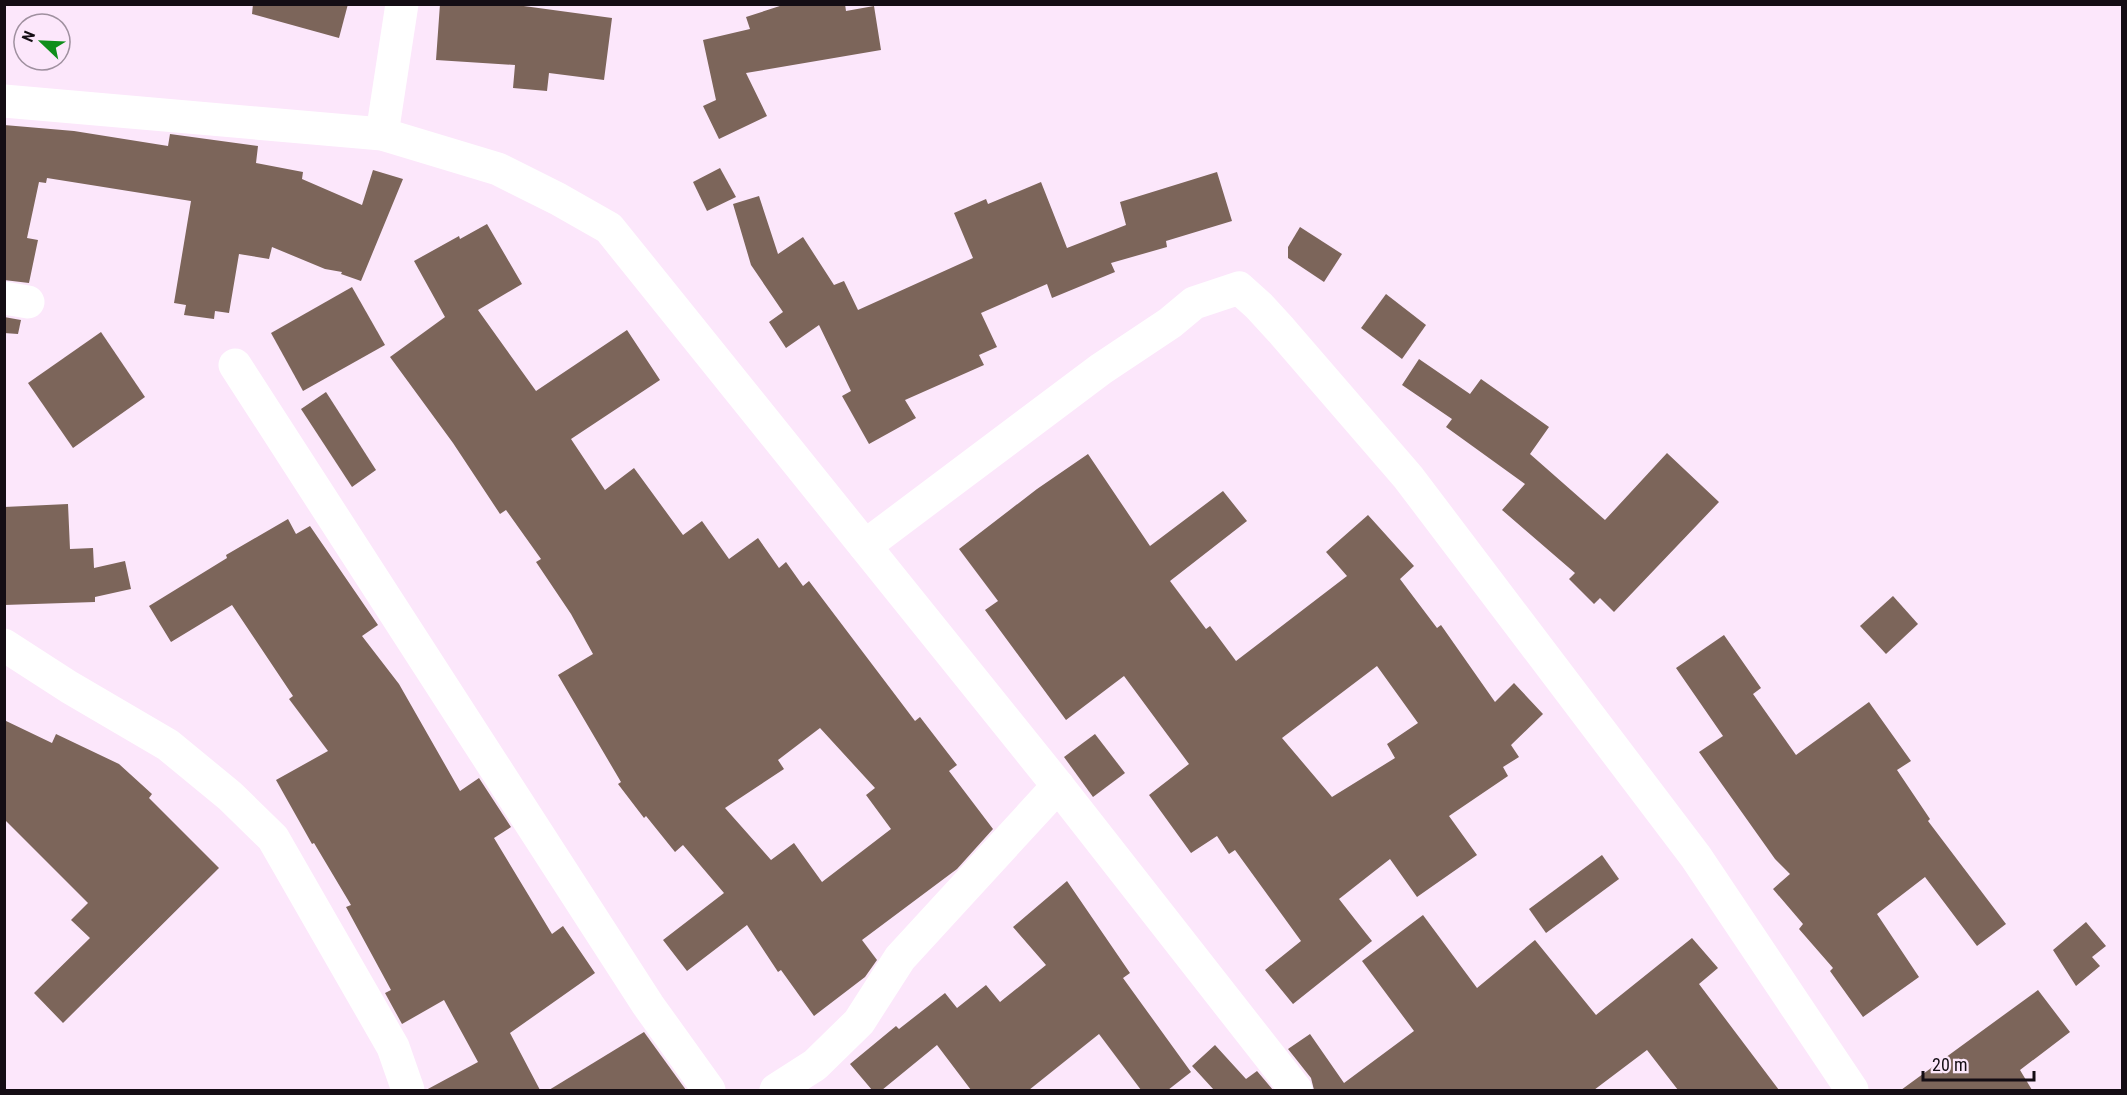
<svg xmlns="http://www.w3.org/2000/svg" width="2127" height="1095" font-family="'Roboto Condensed',sans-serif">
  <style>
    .building { fill: #7c655a; fill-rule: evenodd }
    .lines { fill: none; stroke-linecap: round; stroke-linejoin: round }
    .minor { stroke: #fff; stroke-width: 33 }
  </style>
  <rect width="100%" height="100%" fill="#fce7fb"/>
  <g class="building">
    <polygon points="253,4 348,4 339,38 252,14"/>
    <polygon points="440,4 509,4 612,18 604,80 549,73 547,91 513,88 515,65 436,60"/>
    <polygon points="786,4 845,4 846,11 874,6 881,50 746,73 767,116 719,139 703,106 716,100 703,40 750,29 746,17"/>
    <polygon points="4,125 74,131 168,146 170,134 258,146 256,163 303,172 302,179 362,205 373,170 403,179 361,281 341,274 342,272 325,269 272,247 269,259 239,254 229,313 215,311 214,319 184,315 186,305 174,303 191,201 47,178 46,183 39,182 27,238 38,240 29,283 4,280"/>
    <polygon points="720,168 736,197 707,211 693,182"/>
    <polygon points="1217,172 1232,221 1166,241 1167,247 1111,263 1115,272 1052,298 1047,284 981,313 997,347 979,355 984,365 905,400 916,418 869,444 842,396 851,391 819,325 786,348 769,322 783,312 751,265 733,204 759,196 778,254 803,237 834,285 844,281 858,310 973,258 954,213 986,199 988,204 1041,182 1067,248 1126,225 1120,202"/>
    <path d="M487,224L522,284L478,310L536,391L627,330L660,380L571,439L605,490L634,468L683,535L702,521L729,559L758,538L779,568L786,562L803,586L809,581L915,721L920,717L957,765L949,771L993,829L957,869L862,940L877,960L865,977L814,1016L781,970L778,972L747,925L687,971L663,940L724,893L683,845L675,852L646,816L644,818L618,784L621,782L558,675L593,654L571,614L536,562L541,559L506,510L500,514L453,443L390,357L445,317L414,261L459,236L460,239ZM820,728L875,788L866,795L891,829L822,882L794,843L771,860L725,808L784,769L778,760Z"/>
    <polygon points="1300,227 1342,254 1324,282 1288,258 1288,247"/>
    <polygon points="352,287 385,345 303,391 271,333"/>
    <polygon points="1386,294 1426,325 1402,359 1361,328"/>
    <polygon points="4,317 21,320 18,334 4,333"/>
    <polygon points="101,332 145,397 73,448 28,383"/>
    <polygon points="1419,359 1470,394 1481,379 1549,427 1530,454 1605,520 1667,453 1719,502 1614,612 1600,598 1594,604 1569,579 1575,573 1502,510 1525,484 1446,427 1452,419 1402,385"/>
    <polygon points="326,392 376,470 352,487 301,409"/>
    <path d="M1088,454L1150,546L1223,491L1247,521L1170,581L1206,629L1210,626L1236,661L1347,576L1326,552L1368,515L1414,566L1400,579L1437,628L1441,625L1495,702L1514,683L1543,714L1511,745L1519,757L1503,767L1508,776L1449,816L1477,855L1417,897L1390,859L1339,899L1372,941L1293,1004L1265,970L1301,941L1235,850L1229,854L1217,836L1191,853L1149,795L1189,764L1124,676L1066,720L985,610L998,601L959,549L1037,489ZM1377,666L1418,723L1387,744L1395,758L1332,797L1282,738Z"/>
    <polygon points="68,504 70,549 93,548 94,568 125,561 131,589 95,597 95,602 4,605 4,507"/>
    <polygon points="288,519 296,534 310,526 378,625 362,636 399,684 460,791 479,778 511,827 494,838 552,934 563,926 595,973 510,1033 540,1090 426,1090 478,1062 444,1000 402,1024 385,993 391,990 346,907 351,905 314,843 312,844 276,780 328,751 289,699 293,696 232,605 171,642 149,606 227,558 226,555"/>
    <polygon points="1893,596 1918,624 1886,654 1860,626"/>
    <polygon points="1724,635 1761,688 1753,694 1796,755 1869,702 1911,761 1897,770 1930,819 1928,821 2006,924 1977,946 1925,877 1877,914 1919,977 1863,1017 1830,971 1833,968 1799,929 1803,924 1773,889 1790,874 1775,859 1699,752 1723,736 1676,668"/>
    <polygon points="4,720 52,743 56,734 119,764 152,794 149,798 219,868 63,1023 34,993 90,938 71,920 88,903 4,819"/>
    <polygon points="1095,734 1125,773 1093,797 1064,757"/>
    <polygon points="1602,855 1619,879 1546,933 1529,909"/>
    <polygon points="1067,881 1130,973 1123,978 1191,1072 1168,1090 1141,1090 1099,1034 1029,1090 971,1090 937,1045 882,1090 872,1090 850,1064 896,1026 899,1029 945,993 957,1008 986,985 1000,1002 1046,965 1013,927"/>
    <polygon points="1423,915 1477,988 1535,940 1596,1015 1692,938 1718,968 1699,984 1779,1090 1678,1090 1647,1050 1594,1090 1314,1090 1311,1078 1288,1049 1310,1034 1344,1083 1414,1031 1362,961"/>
    <polygon points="2086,922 2106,946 2092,957 2100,966 2076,986 2053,950"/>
    <polygon points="2038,990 2070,1032 2020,1070 2032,1090 1901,1090"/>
    <polygon points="644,1032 686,1090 549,1090"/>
    <polygon points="1215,1045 1246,1079 1257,1071 1273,1090 1214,1090 1192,1066"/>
  </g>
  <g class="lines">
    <g class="minor">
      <polyline points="4,101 382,134 498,169 558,199 609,228 1058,786 1296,1090"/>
      <polyline points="382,134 402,4"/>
      <polyline points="4,298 28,302"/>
      <polyline points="235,365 648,1005 709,1090"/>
      <polyline points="865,546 1101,369 1170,323 1194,303 1239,288 1259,306 1281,330 1408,477 1696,857 1852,1090"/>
      <polyline points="4,645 69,687 168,745 230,796 273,838 393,1047 408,1090"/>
      <polyline points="776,1090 815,1065 859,1022 900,958 1058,786"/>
    </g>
  </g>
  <rect width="2127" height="1095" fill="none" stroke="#140d14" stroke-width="12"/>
  <g transform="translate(42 42) rotate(293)"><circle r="28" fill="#fce7fb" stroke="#9f909f" stroke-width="1.5"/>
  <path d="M0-4.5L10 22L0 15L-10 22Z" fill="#0f8e1b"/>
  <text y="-9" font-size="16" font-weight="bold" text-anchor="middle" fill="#140d14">N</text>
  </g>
  <path d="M1923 1071v9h111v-9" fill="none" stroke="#140d14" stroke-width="3"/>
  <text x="1932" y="1071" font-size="18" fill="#140d14" stroke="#fce7fb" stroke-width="4.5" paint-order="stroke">20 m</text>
</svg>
